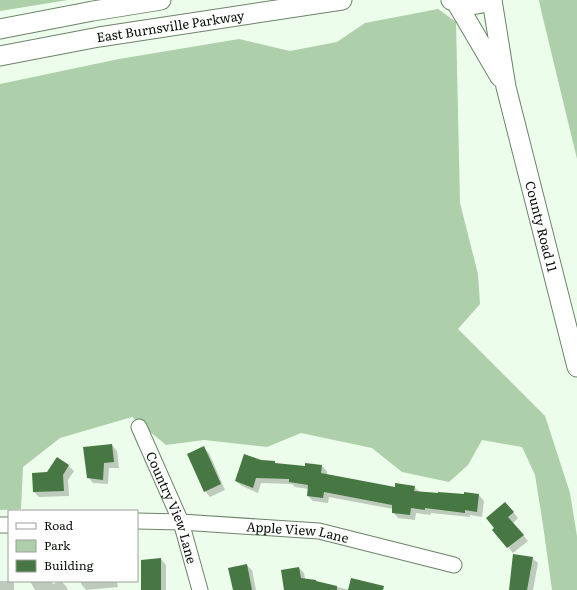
<svg xmlns="http://www.w3.org/2000/svg" width="577" height="590" font-family="Literata,serif">
  <style>
    .green { fill: #adcfa9 }
    .shadow { fill: #0003 }
    .building { fill: #477742 }
    .lines { fill: none; stroke-linecap: round; stroke-linejoin: round }
    .minor-casing { stroke: #6b8468; stroke-width: 17 }
    .tertiary-casing { stroke: #6b8468; stroke-width: 21 }
    .minor { stroke: #fff; stroke-width: 15 }
    .tertiary { stroke: #fff; stroke-width: 19 }
    .labels { text-anchor: middle; stroke-width: 3; stroke-linejoin: round; paint-order: stroke }
    .street-label { font-size: 13px; fill: #091208; stroke: #fff }
  </style>
  <rect width="100%" height="100%" fill="#edfdeb"/>
  <g class="green">
    <polygon points="0,0 68,0 0,11"/>
    <polygon points="539,0 577,0 577,159 541,10"/>
    <polygon points="438,9 456,22 460,203 478,274 480,304 458,329 545,416 570,493 577,536 577,590 552,590 543,525 535,475 522,447 482,440 468,465 449,482 402,472 372,448 301,433 267,447 204,440 166,445 132,417 60,438 23,467 21,509 0,510 0,84 119,59 239,39 290,51 337,42 365,23"/>
  </g>
  <g class="shadow">
    <polygon points="112,445 117,451 119,468 109,468 108,484 93,483 88,477"/>
    <polygon points="203,448 209,453 225,490 210,497 205,491"/>
    <polygon points="261,461 274,462 276,464 306,467 322,466 327,471 327,475 395,488 414,487 420,492 479,495 484,501 482,517 470,515 470,517 431,513 430,515 416,513 415,520 398,518 393,512 393,509 329,497 328,503 313,501 308,496 309,489 295,487 292,484 261,483 258,493 242,486 236,481"/>
    <polygon points="69,466 74,471 68,480 69,496 39,497 34,492 48,473"/>
    <polygon points="511,509 518,518 513,523 528,541 513,553 494,530"/>
    <polygon points="532,558 538,563 533,590 510,590"/>
    <polygon points="161,559 166,565 166,590 142,590"/>
    <polygon points="246,565 252,570 256,590 234,590"/>
    <polygon points="299,568 304,573 305,579 316,581 317,582 350,590 373,590 285,590"/>
    <polygon points="0,578 0,581 12,581 14,583 14,590 0,590"/>
    <polygon points="30,581 51,581 53,584 61,581 66,586 68,590 35,590"/>
    <polygon points="81,581 117,581 118,587 86,590 81,584"/>
  </g>
  <g class="building">
    <polygon points="112,444 114,462 104,463 103,480 87,478 83,447"/>
    <polygon points="204,446 221,484 204,492 187,454"/>
    <polygon points="244,454 261,460 275,461 275,463 305,466 305,463 322,465 321,473 395,487 395,483 415,486 414,491 438,493 438,492 464,494 464,492 479,494 477,512 465,510 465,513 425,508 425,510 411,508 410,515 392,513 392,505 324,492 323,498 307,496 308,485 289,482 289,479 256,478 253,488 235,481"/>
    <polygon points="57,457 69,465 63,475 64,491 33,492 32,473 47,472"/>
    <polygon points="505,502 514,512 508,517 524,535 507,548 492,530 494,528 486,518"/>
    <polygon points="513,554 533,557 527,590 509,590"/>
    <polygon points="161,558 161,590 141,590 141,560"/>
    <polygon points="247,564 252,590 233,590 228,568"/>
    <polygon points="299,567 301,578 316,580 316,581 337,586 337,590 284,590 281,570"/>
    <polygon points="351,578 384,586 383,590 348,590"/>
  </g>
  <g class="lines">
    <defs>
      <g id="minor">
        <path id="s1" d="M139,427L181,522L200,590"/>
        <path id="s2" d="M137,521L181,522L319,531L454,565"/>
        <polyline points="0,525 9,525"/>
      </g>
      <g id="tertiary">
        <path d="M451,0C465,6 476,6 490,0"/>
        <path id="s3" d="M492,0L506,87L577,367"/>
        <polyline points="456,2 500,77"/>
        <polyline points="0,29 93,11 161,0"/>
        <path id="s4" d="M0,56L99,37L342,0"/>
      </g>
    </defs>
    <use href="#minor" class="minor-casing"/>
    <use href="#tertiary" class="tertiary-casing"/>
    <use href="#minor" class="minor"/>
    <use href="#tertiary" class="tertiary"/>
  </g>
  <g class="labels">
    <g class="street-label">
      <text dy="5" stroke="none"><textPath href="#s4" startOffset="173">East Burnsville Parkway</textPath></text>
      <text dy="5" stroke="none"><textPath href="#s3" startOffset="232">County Road 11</textPath></text>
      <text dy="5" stroke="none"><textPath href="#s1" startOffset="87">Country View Lane</textPath></text>
      <text dy="5" stroke="none"><textPath href="#s2" startOffset="161">Apple View Lane</textPath></text>
    </g>
  </g>
  <rect x="8" y="510" width="130" height="72" fill="#ffffff" stroke="#9da09c"/>
  <rect x="16" y="523" width="20" height="6" fill="#ffffff" stroke="#9da09c"/>
  <text x="44" y="530" font-size="12" fill="#091208">Road</text>
  <rect x="16" y="540" width="20" height="12" fill="#adcfa9" stroke="#9da09c"/>
  <text x="44" y="550" font-size="12" fill="#091208">Park</text>
  <rect x="16" y="560" width="20" height="12" fill="#477742" stroke="#9da09c"/>
  <text x="44" y="570" font-size="12" fill="#091208">Building</text>
</svg>
